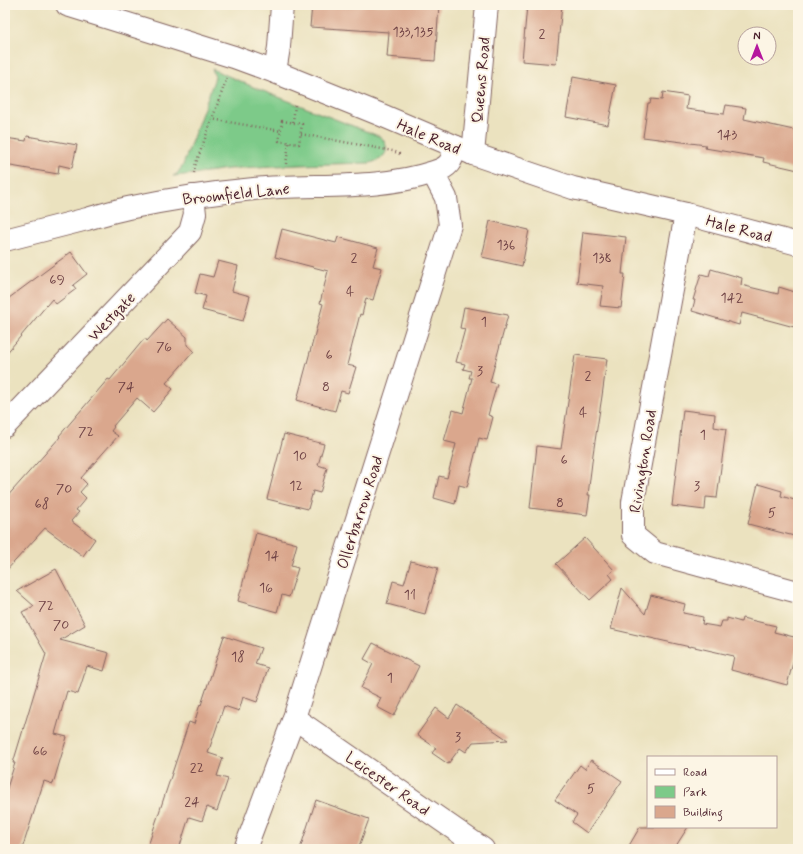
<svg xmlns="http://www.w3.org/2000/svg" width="803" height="854" font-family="Mynerve,sans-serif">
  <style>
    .green { fill: #7dca89; stroke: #64745a }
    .building { fill: #daa78d }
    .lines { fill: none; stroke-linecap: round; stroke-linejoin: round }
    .minor-casing { stroke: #82635f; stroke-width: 24 }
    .major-casing { stroke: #82635f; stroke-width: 24 }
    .path { stroke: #82635f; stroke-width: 2.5; stroke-dasharray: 1 3; stroke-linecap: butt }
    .minor { stroke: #fff; stroke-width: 22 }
    .major { stroke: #fff; stroke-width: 22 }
    .labels { text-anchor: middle; stroke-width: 4; stroke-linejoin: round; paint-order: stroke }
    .number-label { font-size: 14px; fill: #6e4144 }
    .street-label { font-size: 16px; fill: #4a1f2b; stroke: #fcf5e5 }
  </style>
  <rect width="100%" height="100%" fill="#fcf5e5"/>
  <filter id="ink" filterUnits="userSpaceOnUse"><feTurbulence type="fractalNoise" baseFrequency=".025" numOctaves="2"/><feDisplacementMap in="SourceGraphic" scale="8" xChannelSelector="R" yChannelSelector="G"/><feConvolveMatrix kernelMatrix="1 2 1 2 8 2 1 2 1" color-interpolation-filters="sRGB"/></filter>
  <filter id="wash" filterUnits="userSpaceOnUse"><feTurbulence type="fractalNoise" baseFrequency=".012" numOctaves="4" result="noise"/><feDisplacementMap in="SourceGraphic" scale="16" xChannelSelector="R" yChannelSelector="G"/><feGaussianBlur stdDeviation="0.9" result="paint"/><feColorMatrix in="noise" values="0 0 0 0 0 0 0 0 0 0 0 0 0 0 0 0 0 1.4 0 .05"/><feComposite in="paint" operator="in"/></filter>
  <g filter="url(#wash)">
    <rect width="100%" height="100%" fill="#ebe2bf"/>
    <path class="green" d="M212,69L258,89L381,137C392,150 385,159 370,163C327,164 284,165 240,168C218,169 196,175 173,176L177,174L183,165L213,83L215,77Z"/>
    <g id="blocks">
      <g class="building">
        <polygon points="312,5 439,5 435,61 387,57 389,32 310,27"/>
        <polygon points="527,5 562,5 556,64 522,61"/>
        <polygon points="573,77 616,85 608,125 566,117"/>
        <polygon points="663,92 688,96 686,109 724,114 726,105 746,108 744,119 798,131 798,170 763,162 764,158 705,148 706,145 643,137 648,103 650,103 651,99 662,100"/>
        <polygon points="27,136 77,145 72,168 59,165 58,174 5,165 5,138 26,141"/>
        <polygon points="490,221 529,230 522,266 482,257"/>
        <polygon points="282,229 336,243 338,237 378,248 373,266 382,268 373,300 366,298 362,315 360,314 347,365 356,367 348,393 341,391 335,411 297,400 323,304 320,303 328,271 275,257"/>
        <polygon points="583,232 626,237 622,274 625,274 621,308 600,306 603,286 577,283"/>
        <polygon points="71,252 87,274 73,285 76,289 56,304 52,299 5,355 5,301"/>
        <polygon points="218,261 238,266 232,291 250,296 243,321 202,310 206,296 195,293 200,274 213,277"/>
        <polygon points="711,269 742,278 741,285 778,294 779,287 798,293 798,328 742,313 739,325 692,311 695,300 693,300 701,274 709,276"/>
        <polygon points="464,307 508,315 490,382 497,384 488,415 493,417 487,440 479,438 467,487 459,485 455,504 434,498 439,476 447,478 456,444 444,441 453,410 463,413 472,378 469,378 471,371 463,369 465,364 456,362 465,329 460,328"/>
        <polygon points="167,319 187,337 187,345 194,351 166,383 173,389 153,412 137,398 113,426 114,427 111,431 118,436 81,478 87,484 80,492 86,498 76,510 79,512 71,521 95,539 83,556 45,528 5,572 5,499 60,437 59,436 108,379 110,380 145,338 147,341"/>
        <polygon points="575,355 607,359 602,396 593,454 588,495 590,495 587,515 530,508 537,446 561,449"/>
        <polygon points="683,410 715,414 714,427 726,429 717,498 706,497 705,510 672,506"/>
        <polygon points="284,434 324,444 318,465 327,468 320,493 313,491 308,509 267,499"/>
        <polygon points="758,484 782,491 781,496 798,501 798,537 748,524"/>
        <polygon points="256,533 297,544 291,566 298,568 289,597 282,595 277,612 238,601"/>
        <polygon points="585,538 614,570 609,574 613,579 590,600 556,564"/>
        <polygon points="411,561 438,568 425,614 387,604 393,581 404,584"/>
        <polygon points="56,569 85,625 60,640 109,653 104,671 87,666 78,694 67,691 55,734 67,737 53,784 44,781 22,849 5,849 5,794 15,763 13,763 46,654 22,612 34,606 17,591"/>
        <polygon points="622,588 645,614 651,595 685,604 683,613 703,617 702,624 720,627 722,621 727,621 727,618 741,622 742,618 776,626 774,632 798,638 798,644 787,685 731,670 734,656 690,646 690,647 611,629"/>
        <polygon points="224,636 261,648 255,664 268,668 257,702 243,697 239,711 224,706 208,753 223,758 217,776 228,779 217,811 207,807 202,821 189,817 179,849 147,849 189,722 194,724 200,704 201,705"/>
        <polygon points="373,643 419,666 394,716 377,707 381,698 361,688 373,664 364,659"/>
        <polygon points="457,705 508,740 473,742 466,752 460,748 448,764 432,753 436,748 417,735 436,708 449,718"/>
        <polygon points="591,760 622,781 587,833 572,822 577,815 555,800 580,765 585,769"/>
        <polygon points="316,800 369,819 358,849 300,849"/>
        <polygon points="640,827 688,827 674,849 627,849"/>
      </g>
    </g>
  </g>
  <g filter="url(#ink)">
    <use href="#blocks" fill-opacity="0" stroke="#82635f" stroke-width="1"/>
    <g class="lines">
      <defs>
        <g id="minor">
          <polyline points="275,72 279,47 282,5"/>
          <polyline points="473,154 487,5"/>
          <polyline points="686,214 633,502 633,535 655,553 798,592"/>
          <polyline points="5,426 190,232 195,214 193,196"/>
          <polyline points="294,718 483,849"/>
          <polyline points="245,849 294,718 450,225 446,198 433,173"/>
        </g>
        <g id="major">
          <polyline points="67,5 234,57 275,72 379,114 473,154 573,188 686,214 798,244"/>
          <path d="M5,240C32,233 60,226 87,219C101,215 114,211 128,208C170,199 211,193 254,189C314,183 376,191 434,172C450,167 451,162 456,147"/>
        </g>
      </defs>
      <use href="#minor" class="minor-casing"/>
      <use href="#major" class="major-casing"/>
      <g class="path">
        <polyline points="211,119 281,131"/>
        <polygon points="282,121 302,124 299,144 279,141"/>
        <polyline points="293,122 295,105"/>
        <polyline points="301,134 393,151 402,155"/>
        <polyline points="286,164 289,143"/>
        <polyline points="194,173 195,166 227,78"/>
      </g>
      <use href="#minor" class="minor"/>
      <use href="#major" class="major"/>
    </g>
  </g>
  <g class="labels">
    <g class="number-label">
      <text x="413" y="36">133,135</text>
      <text x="542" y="38">2</text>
      <text x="727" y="139">143</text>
      <text x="506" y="249">136</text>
      <text x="354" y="262">2</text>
      <text x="602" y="262">138</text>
      <text x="57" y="284">69</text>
      <text x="350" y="296">4</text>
      <text x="732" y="302">142</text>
      <text x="484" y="326">1</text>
      <text x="164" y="351">76</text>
      <text x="329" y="359">6</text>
      <text x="480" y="375">3</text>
      <text x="588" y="380">2</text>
      <text x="126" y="391">74</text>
      <text x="326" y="391">8</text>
      <text x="583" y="417">4</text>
      <text x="86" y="436">72</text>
      <text x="703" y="439">1</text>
      <text x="300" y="460">10</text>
      <text x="564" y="464">6</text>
      <text x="296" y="490">12</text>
      <text x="697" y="490">3</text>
      <text x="64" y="493">70</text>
      <text x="560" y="507">8</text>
      <text x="42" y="508">68</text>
      <text x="772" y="517">5</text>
      <text x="272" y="560">14</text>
      <text x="266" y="592">16</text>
      <text x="410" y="599">11</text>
      <text x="46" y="610">72</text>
      <text x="61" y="629">70</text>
      <text x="238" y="661">18</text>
      <text x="390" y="682">1</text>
      <text x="458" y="741">3</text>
      <text x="40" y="755">66</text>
      <text x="197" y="772">22</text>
      <text x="591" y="793">5</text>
      <text x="192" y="806">24</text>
    </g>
    <g class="street-label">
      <text transform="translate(480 80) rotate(-85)" y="6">Queens Road</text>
      <text transform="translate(429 136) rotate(23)" y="6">Hale Road</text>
      <text transform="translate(236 193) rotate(-6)" y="6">Broomfield Lane</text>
      <text transform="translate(739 228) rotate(15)" y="6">Hale Road</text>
      <text transform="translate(111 316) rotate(-46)" y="6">Westgate</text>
      <text transform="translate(642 461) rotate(-81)" y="6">Rivington Road</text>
      <text transform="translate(359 512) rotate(-72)" y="6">Ollerbarrow Road</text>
      <text transform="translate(388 783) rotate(35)" y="6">Leicester Road</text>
    </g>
  </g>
  <rect width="803" height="854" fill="none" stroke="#fcf5e5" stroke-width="20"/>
  <rect x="647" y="756" width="130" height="72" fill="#fcf5e5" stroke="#b59f9b"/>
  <rect x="655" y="769" width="20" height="6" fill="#ffffff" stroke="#b59f9b"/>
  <text x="683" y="776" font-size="12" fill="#4a1f2b">Road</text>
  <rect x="655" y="786" width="20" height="12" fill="#7dca89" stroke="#b59f9b"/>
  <text x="683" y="796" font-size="12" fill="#4a1f2b">Park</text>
  <rect x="655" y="806" width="20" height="12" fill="#daa78d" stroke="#b59f9b"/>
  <text x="683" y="816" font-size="12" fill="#4a1f2b">Building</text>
  <g transform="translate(757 46)"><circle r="19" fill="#fcf5e5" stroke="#b59f9b"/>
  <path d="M0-3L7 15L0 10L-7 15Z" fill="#b5179e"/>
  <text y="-6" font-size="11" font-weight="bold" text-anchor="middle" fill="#4a1f2b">N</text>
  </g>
</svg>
